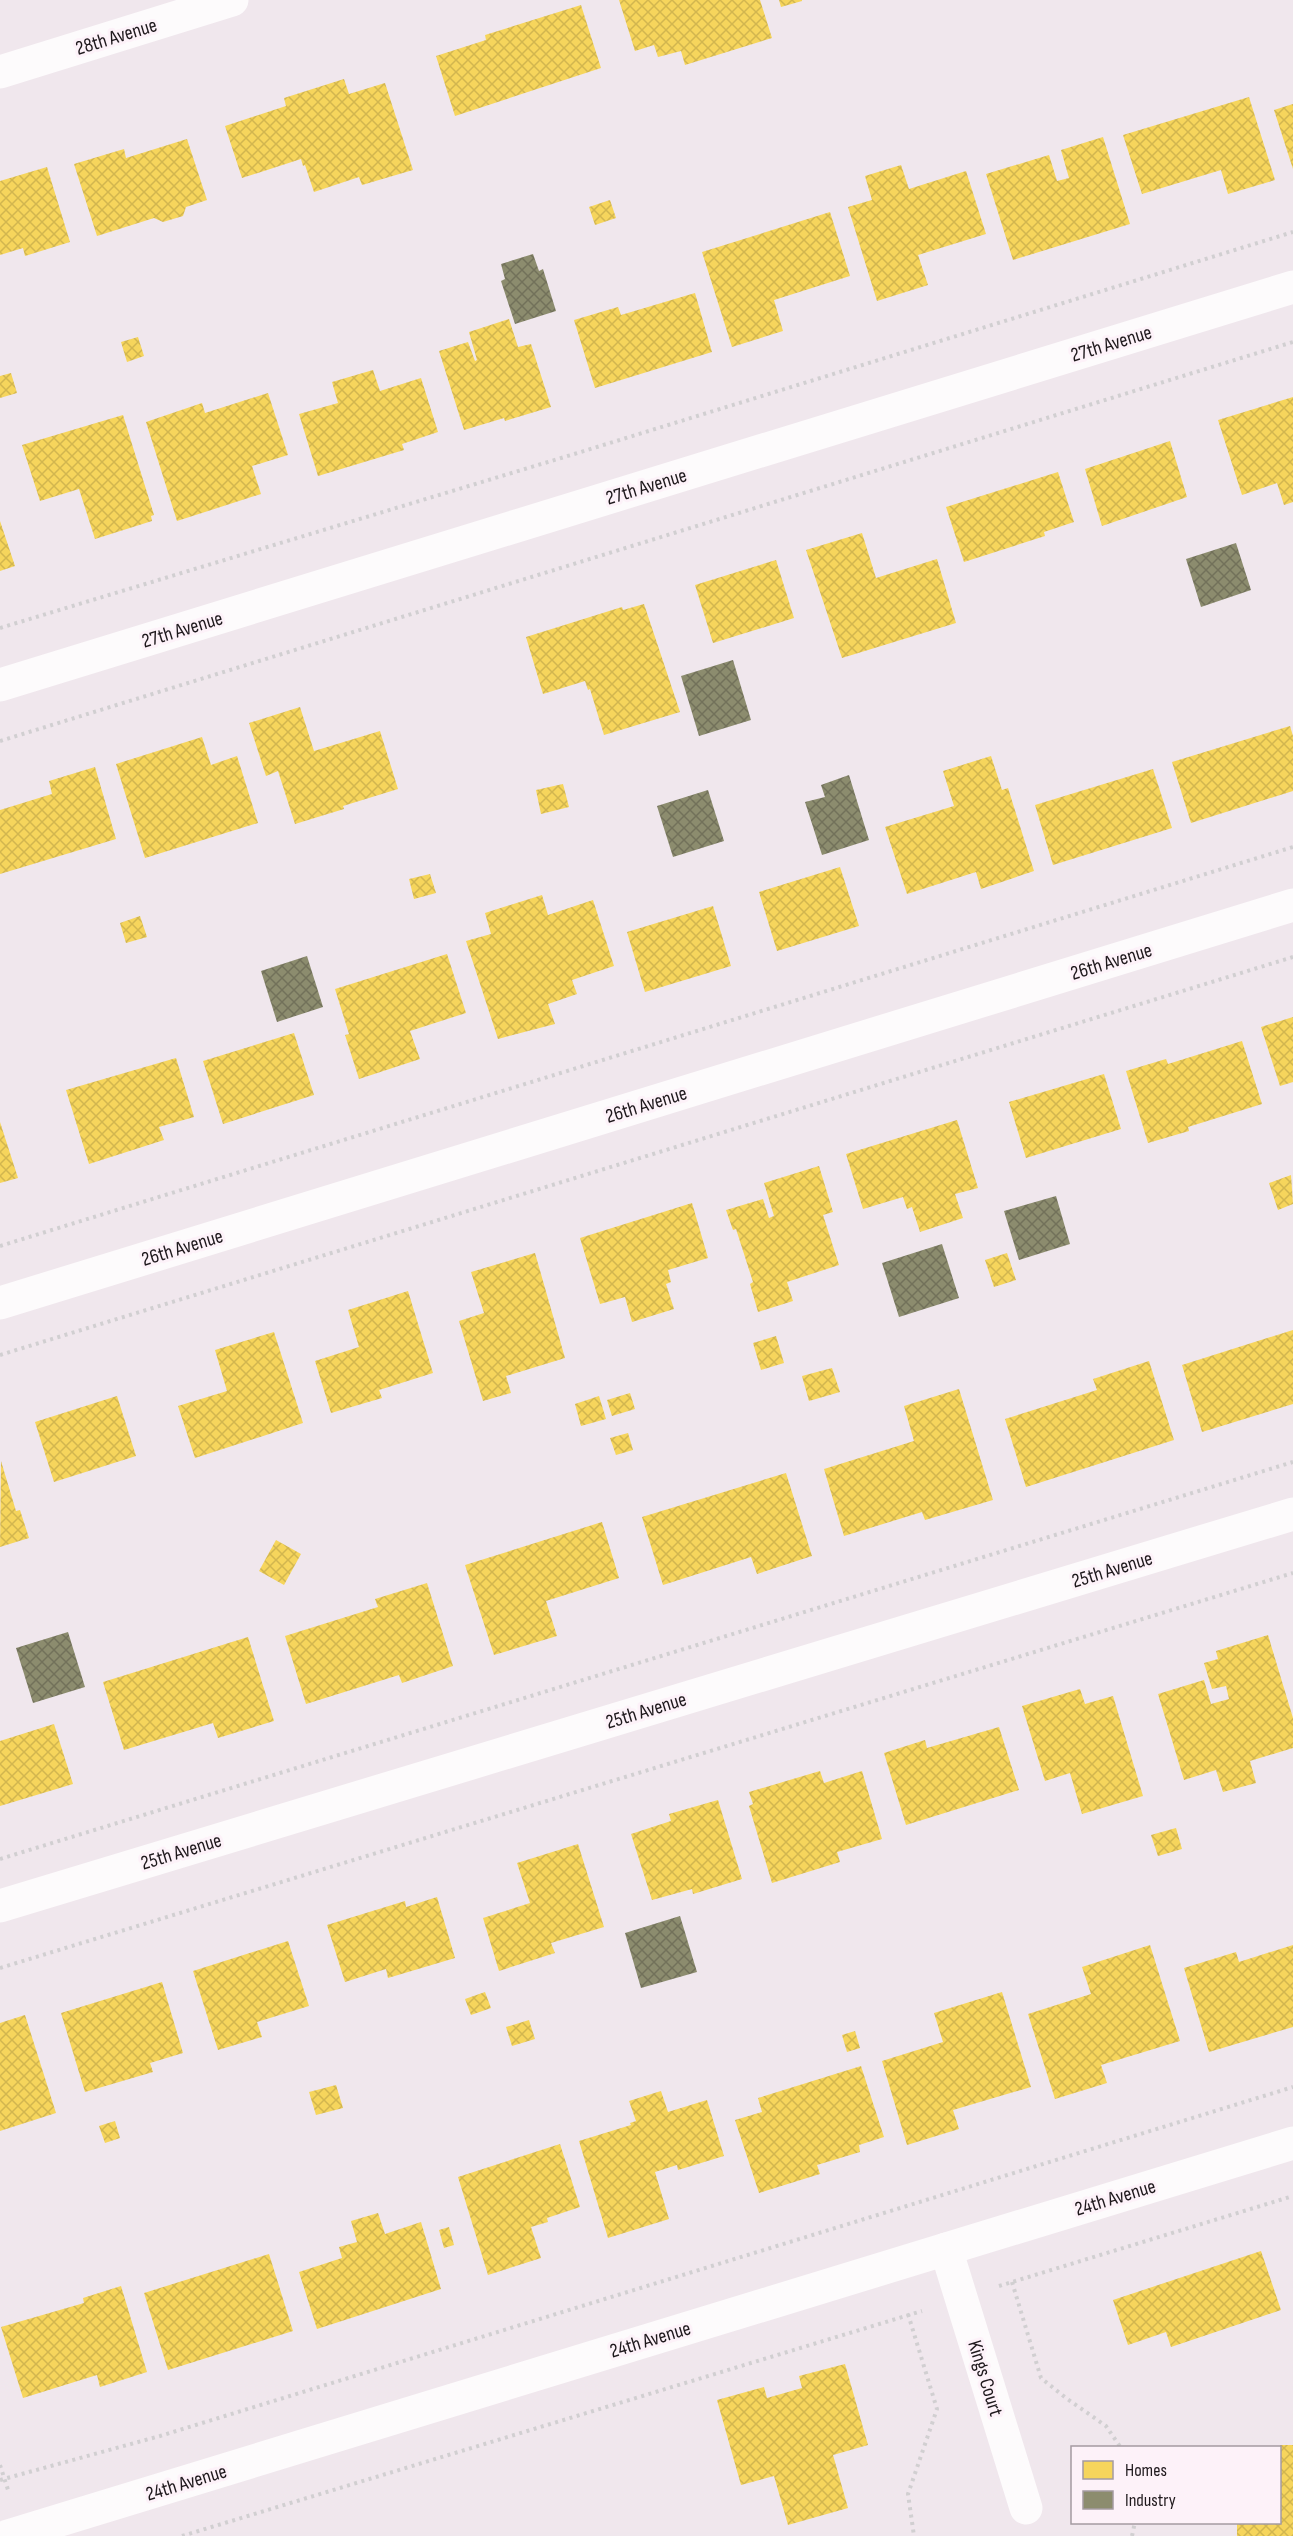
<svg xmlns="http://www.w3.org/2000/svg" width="1293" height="2536" font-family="'Sofia Sans Condensed',sans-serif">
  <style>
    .homes { fill: url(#homes-cross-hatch) }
    .industry { fill: url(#industry-cross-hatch) }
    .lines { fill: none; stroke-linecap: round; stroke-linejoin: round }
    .path { stroke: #d1cfd1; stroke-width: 4; stroke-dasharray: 3 4.5; stroke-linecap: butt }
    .street { stroke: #fdfbfc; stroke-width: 33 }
    .labels { text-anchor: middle; stroke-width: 6; stroke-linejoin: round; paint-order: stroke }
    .street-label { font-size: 20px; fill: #1e181c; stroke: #fdf2f9 }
  </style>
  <defs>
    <pattern id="homes-cross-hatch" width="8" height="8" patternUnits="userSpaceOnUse" patternTransform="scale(1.5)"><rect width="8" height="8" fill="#f6d55c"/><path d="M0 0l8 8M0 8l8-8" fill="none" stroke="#d2b64f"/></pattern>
    <pattern id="industry-cross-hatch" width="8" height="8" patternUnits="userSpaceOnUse" patternTransform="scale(1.5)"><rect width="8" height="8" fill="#8c8c6e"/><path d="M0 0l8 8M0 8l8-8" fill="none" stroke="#72715a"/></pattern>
  </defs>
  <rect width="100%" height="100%" fill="#f0e7ed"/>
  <g class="homes">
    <polygon points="619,0 760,0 772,38 685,65 681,51 658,57 654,45 635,51"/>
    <polygon points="779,0 802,0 802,1 781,7"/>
    <polygon points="581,5 601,68 455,116 436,56 486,40 485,35"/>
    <polygon points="344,79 349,94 385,83 413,170 362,185 359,177 314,192 305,165 303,166 301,159 242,178 225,126 286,106 284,98"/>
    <polygon points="1249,97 1275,180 1228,194 1221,170 1142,194 1123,135"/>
    <polygon points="1293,104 1293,169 1274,110"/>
    <polygon points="1103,137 1130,224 1013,260 986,174 1049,155 1057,181 1069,178 1061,150"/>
    <polygon points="187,139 207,200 186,207 183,216 163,222 154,218 97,236 74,164 124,149 126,158"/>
    <polygon points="901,165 909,189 966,171 986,234 918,255 928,285 877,301 848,207 872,200 865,176"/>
    <polygon points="47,167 70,242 25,256 23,248 0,255 0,181"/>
    <polygon points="610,200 616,218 595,225 589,207"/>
    <polygon points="830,212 850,276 774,300 783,331 732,347 702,252"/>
    <polygon points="695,293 712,352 595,388 574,320 618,307 621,315"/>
    <polygon points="509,319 518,347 531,344 551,407 505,421 504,418 464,430 439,351 468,342 475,361 477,360 469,332"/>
    <polygon points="138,337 144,356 127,362 121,342"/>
    <polygon points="373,370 380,391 421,378 438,432 402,444 404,450 318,476 299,414 338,403 332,382"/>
    <polygon points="11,373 17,393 0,398 0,376"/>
    <polygon points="268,393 288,455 252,466 261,494 177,521 146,422 202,403 205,413"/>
    <polygon points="1293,397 1293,502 1284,505 1277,483 1242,495 1218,420"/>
    <polygon points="123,415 154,515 151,516 152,521 95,539 79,489 40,501 22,445"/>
    <polygon points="1170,441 1187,497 1102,526 1085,469"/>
    <polygon points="1058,472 1074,522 1044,532 1045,536 964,562 946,507"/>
    <polygon points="0,521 15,566 0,571"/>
    <polygon points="862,533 876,578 937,559 956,623 842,658 806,550"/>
    <polygon points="776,560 794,618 713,643 695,585"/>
    <polygon points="644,604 680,712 604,735 590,689 588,690 585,681 543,694 526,637 622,607 623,610"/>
    <polygon points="300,707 314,751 380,731 398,789 343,806 344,809 295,824 278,771 266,776 249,723"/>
    <polygon points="1290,726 1293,736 1293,791 1191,823 1172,762"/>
    <polygon points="202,737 211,765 237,756 258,823 145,858 116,764"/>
    <polygon points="991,756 1002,790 1008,788 1034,871 981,889 976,872 907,894 885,827 954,806 943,771"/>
    <polygon points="95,767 116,839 0,874 0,810 52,794 49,781"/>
    <polygon points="1153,769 1172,828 1053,865 1035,805"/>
    <polygon points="563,784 569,807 541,814 536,790"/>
    <polygon points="840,867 859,926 777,951 759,892"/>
    <polygon points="430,874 436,893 414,899 409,879"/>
    <polygon points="542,895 548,915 593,900 614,966 572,980 577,994 548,1004 555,1024 498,1039 466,941 491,934 485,913"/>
    <polygon points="713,906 731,966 645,992 627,932"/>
    <polygon points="140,916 147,937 126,943 120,923"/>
    <polygon points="447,954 466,1013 410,1031 420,1059 359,1079 345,1035 349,1034 335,989"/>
    <polygon points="1293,1017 1293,1082 1280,1086 1261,1027"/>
    <polygon points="294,1033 314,1095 223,1124 203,1061"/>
    <polygon points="1242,1041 1262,1104 1188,1127 1189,1131 1148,1143 1126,1071 1166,1059 1168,1064"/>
    <polygon points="176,1058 194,1117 159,1127 164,1140 89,1164 66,1090"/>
    <polygon points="1104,1074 1121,1129 1026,1158 1009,1102"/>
    <polygon points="957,1120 978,1188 955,1194 963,1218 920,1232 912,1207 907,1209 903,1197 863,1209 846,1154"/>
    <polygon points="0,1122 18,1178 0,1183"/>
    <polygon points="819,1166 833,1212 823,1215 839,1265 787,1282 793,1301 758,1312 750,1284 753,1282 736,1229 733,1230 726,1210 763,1199 769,1218 774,1216 764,1183"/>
    <polygon points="1291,1175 1293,1204 1278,1210 1269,1183"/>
    <polygon points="692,1203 708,1258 668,1270 671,1282 666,1284 674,1309 632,1322 625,1297 600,1304 580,1238"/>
    <polygon points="535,1253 565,1358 506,1376 511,1393 483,1401 459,1321 484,1313 471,1272"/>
    <polygon points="1007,1253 1016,1280 994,1287 985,1260"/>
    <polygon points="408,1291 433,1373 379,1390 382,1398 331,1413 315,1361 359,1347 348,1310"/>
    <polygon points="1293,1330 1293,1404 1202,1432 1182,1365"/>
    <polygon points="274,1332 303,1423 195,1458 178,1406 227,1391 215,1350"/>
    <polygon points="776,1336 784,1363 761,1370 753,1343"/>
    <polygon points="1149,1361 1174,1440 1026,1487 1005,1419 1097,1390 1093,1379"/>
    <polygon points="832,1368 840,1392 809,1401 802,1376"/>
    <polygon points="959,1389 993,1500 925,1520 922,1512 844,1536 824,1469 914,1441 904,1406"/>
    <polygon points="630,1393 635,1409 612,1416 607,1400"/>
    <polygon points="117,1396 136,1456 54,1482 35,1422"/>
    <polygon points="599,1396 606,1419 581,1426 575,1404"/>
    <polygon points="628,1433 633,1450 616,1455 610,1438"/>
    <polygon points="1,1461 16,1511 20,1510 29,1538 0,1547"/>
    <polygon points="786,1473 812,1556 757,1574 751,1557 663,1585 642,1517"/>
    <polygon points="602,1522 619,1578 546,1601 557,1636 494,1655 465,1565"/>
    <polygon points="276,1540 301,1554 284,1585 259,1571"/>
    <polygon points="427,1583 453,1666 402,1683 399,1675 306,1704 285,1636 378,1607 375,1599"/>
    <polygon points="1268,1635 1293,1718 1293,1748 1250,1761 1256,1783 1223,1792 1216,1770 1184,1780 1158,1694 1204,1680 1211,1704 1229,1699 1226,1686 1212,1689 1204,1663 1218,1659 1216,1651"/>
    <polygon points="248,1637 274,1721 218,1738 213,1723 124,1750 103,1682"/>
    <polygon points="1080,1689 1085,1704 1113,1696 1143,1796 1082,1814 1070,1773 1045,1781 1022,1706"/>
    <polygon points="54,1724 73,1784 0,1806 0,1741"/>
    <polygon points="999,1727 1019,1790 906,1825 884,1753 925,1740 927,1748"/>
    <polygon points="820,1771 824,1783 862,1771 882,1839 837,1852 840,1862 772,1883 749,1806 753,1804 749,1792"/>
    <polygon points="718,1800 742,1879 693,1894 692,1889 652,1900 631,1834 671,1821 669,1814"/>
    <polygon points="1176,1828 1182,1849 1158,1856 1151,1835"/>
    <polygon points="578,1844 604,1927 551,1943 555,1953 499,1971 483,1918 530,1903 517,1863"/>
    <polygon points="437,1897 455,1958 388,1978 386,1969 345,1982 327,1925 405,1901 406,1907"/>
    <polygon points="288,1941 309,2006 257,2022 262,2037 218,2050 193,1971"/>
    <polygon points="1150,1945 1180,2041 1101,2065 1107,2083 1055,2099 1028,2014 1091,1994 1082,1967"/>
    <polygon points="1293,1945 1293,2027 1209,2052 1184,1968 1236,1952 1239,1962"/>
    <polygon points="162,1982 183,2053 150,2063 153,2072 85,2092 61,2013"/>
    <polygon points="485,1992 491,2008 471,2015 465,1999"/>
    <polygon points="1002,1992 1031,2087 953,2110 959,2129 907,2145 882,2061 943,2042 934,2013"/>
    <polygon points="25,2015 56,2113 0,2131 0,2023"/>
    <polygon points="529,2020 535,2039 512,2046 506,2027"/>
    <polygon points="855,2031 860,2048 847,2052 842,2035"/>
    <polygon points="861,2066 884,2137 859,2145 860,2152 817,2165 820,2174 759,2193 735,2120 762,2112 758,2098"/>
    <polygon points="336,2085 343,2108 316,2115 309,2092"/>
    <polygon points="661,2091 668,2112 707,2100 724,2156 678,2170 677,2165 655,2172 669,2219 608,2238 579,2141 631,2125 630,2123 636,2121 629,2101"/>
    <polygon points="115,2121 120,2138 105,2143 99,2126"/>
    <polygon points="560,2144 580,2207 547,2218 548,2222 531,2227 541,2258 488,2275 458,2177"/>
    <polygon points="378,2213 385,2234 421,2222 441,2289 317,2329 299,2272 342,2258 339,2247 357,2242 351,2221"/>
    <polygon points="449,2227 454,2245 444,2248 439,2230"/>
    <polygon points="1261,2251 1281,2310 1171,2347 1166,2332 1128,2345 1113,2300"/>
    <polygon points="269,2254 293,2331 168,2370 144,2293"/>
    <polygon points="121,2286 147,2372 100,2387 97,2375 23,2398 1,2327 84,2303 83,2298"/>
    <polygon points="845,2364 868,2445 833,2455 848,2508 788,2525 774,2476 741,2485 717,2400 764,2387 767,2398 802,2388 799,2376"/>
    <polygon points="1280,2445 1293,2445 1293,2536 1237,2536 1237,2522 1280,2522"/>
  </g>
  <g class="industry">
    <polygon points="533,254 539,271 543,269 556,311 515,324 501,281 505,279 501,264"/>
    <polygon points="1236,543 1251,590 1201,607 1186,559"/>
    <polygon points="733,660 751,720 699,736 681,676"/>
    <polygon points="849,775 869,840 822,855 805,802 825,797 821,785"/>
    <polygon points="708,790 724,841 673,857 657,806"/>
    <polygon points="307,956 323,1007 277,1022 261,971"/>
    <polygon points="1056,1196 1070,1244 1019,1260 1004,1211"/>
    <polygon points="942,1244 959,1298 899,1317 882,1263"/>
    <polygon points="68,1632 85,1687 33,1703 16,1648"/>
    <polygon points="680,1916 697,1972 641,1988 625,1933"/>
  </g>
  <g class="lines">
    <g class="path">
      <polyline points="0,628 571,455 1293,232"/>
      <polyline points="0,741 1293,342"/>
      <polyline points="0,1246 1293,847"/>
      <polyline points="0,1355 1293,957"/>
      <polyline points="0,1859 1293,1462"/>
      <polyline points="0,1968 1293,1573"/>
      <polyline points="1012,2282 1041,2378 1066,2398 1106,2426 1121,2448"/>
      <polyline points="999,2286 1293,2196"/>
      <polyline points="908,2314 937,2409 908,2494 914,2536"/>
      <polyline points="0,2465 9,2493"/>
      <polyline points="0,2480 160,2436 1293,2087"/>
      <polyline points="182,2536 922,2311"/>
      <polyline points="1132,2536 1135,2522"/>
    </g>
    <g class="street">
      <polyline points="0,72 232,0"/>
      <polyline points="0,685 1293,287"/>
      <polyline points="0,1303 1293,905"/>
      <polyline points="0,1906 1293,1514"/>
      <polyline points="946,2249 1026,2508"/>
      <polyline points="8,2536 1293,2143"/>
    </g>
  </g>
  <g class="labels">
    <g class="street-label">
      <text transform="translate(116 36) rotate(-17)" y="7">28th Avenue</text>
      <text transform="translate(1111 343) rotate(-17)" y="7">27th Avenue</text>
      <text transform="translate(646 486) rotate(-17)" y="7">27th Avenue</text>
      <text transform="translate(182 629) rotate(-17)" y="7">27th Avenue</text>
      <text transform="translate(1111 961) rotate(-17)" y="7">26th Avenue</text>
      <text transform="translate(646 1104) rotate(-17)" y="7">26th Avenue</text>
      <text transform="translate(182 1247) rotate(-17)" y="7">26th Avenue</text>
      <text transform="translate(1112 1569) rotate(-17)" y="7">25th Avenue</text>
      <text transform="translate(646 1710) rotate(-17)" y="7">25th Avenue</text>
      <text transform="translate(181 1851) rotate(-17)" y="7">25th Avenue</text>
      <text transform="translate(1115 2197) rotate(-17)" y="7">24th Avenue</text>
      <text transform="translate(650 2339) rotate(-17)" y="7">24th Avenue</text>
      <text transform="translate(986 2378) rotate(73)" y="7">Kings Court</text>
      <text transform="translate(186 2482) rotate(-17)" y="7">24th Avenue</text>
    </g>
  </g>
  <rect x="1071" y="2446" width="210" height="78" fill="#fdf2f9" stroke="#a49ba1" stroke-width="1.5"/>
  <rect x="1083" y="2461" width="30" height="18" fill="#f6d55c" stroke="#a49ba1" stroke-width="1.5"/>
  <text x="1125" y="2476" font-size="18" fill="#1e181c">Homes</text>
  <rect x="1083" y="2491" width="30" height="18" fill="#8c8c6e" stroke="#a49ba1" stroke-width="1.5"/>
  <text x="1125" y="2506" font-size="18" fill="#1e181c">Industry</text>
</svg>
